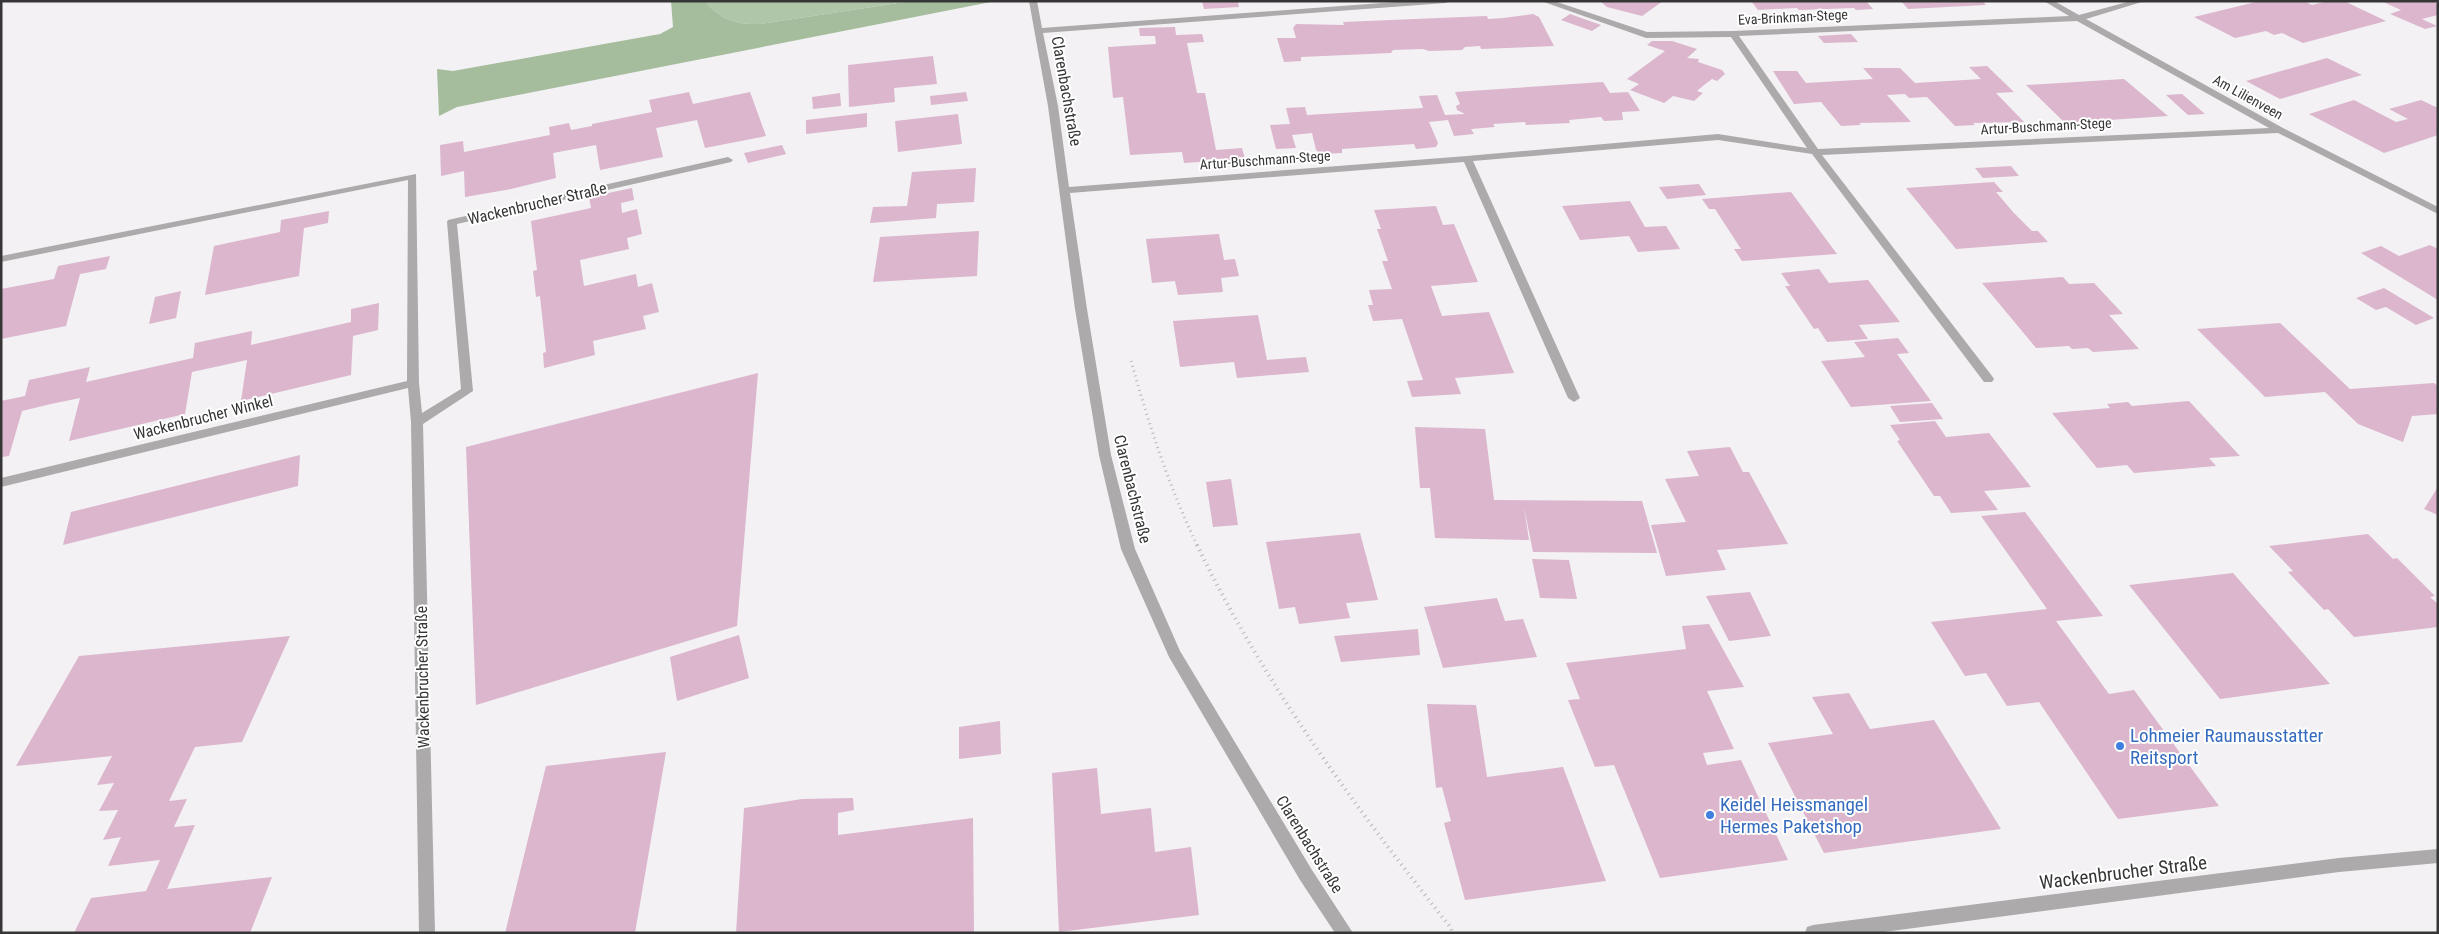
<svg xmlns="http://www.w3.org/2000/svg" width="2439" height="934" font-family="'Roboto Condensed',sans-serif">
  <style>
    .green { fill: #b0c6a8 }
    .forest { fill: #a5bd9d }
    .building { fill: #dbb6cd }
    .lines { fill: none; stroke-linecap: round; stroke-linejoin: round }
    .path-far1 { stroke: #b9b7b9; stroke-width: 3; stroke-dasharray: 1 4; stroke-linecap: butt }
    .path { stroke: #b9b7b9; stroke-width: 4; stroke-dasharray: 1 4.5; stroke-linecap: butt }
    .minor { fill: #acaaaa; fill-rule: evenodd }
    .shop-dot { fill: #3f7fe0; stroke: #fff; stroke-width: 2 }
    .labels { text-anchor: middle; stroke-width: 4; stroke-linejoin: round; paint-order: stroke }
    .far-street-label { font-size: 14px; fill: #373637; stroke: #fff }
    .street-label { font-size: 16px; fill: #373637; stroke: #fff }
    .near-shop-label { font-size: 19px; fill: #366cbe; stroke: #fff; text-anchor: start }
    .near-street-label { font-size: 19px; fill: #373637; stroke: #fff }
  </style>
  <rect width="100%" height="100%" fill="#f3f1f4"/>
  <path class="green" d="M705,1H911L760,24C736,25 720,20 705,1Z"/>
  <path class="forest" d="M671,1H705C720,20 737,25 760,24L911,1H996L457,107L439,116L437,69L453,71L660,34L673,27Z"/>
  <g class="building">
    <polygon points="1202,1 1238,1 1239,7 1204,9"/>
    <polygon points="1600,1 1663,1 1642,16 1607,7"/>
    <polygon points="1751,1 1866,1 1873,9 1856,10 1854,8 1799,10 1797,8 1758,10"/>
    <polygon points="1901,1 1982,1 1986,5 1908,9"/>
    <polygon points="2260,1 2304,1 2312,5 2328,1 2344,1 2386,21 2303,43 2282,33 2274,35 2266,31 2235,38 2194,17"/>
    <polygon points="2381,1 2438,1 2435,3 2438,4 2438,15 2422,19 2437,26 2425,29 2390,14 2401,10"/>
    <polygon points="1533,14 1539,17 1554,46 1481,49 1480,46 1465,47 1462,50 1429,51 1423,49 1393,50 1391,53 1301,57 1301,61 1284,62 1277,38 1296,38 1293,28 1296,24 1344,25 1343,22 1487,16 1488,19 1503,18"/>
    <polygon points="1570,14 1601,25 1592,31 1561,20"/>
    <polygon points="1175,27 1176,35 1202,34 1204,42 1187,43 1197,93 1205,93 1216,150 1242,148 1245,159 1184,163 1182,152 1130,155 1123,97 1113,98 1108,47 1156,44 1155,36 1140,36 1139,28"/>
    <polygon points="1851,34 1858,42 1824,43 1818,36"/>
    <polygon points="1652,41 1672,41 1697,49 1687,58 1699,59 1698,62 1722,70 1725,74 1717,81 1712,79 1704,85 1697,91 1703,93 1694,101 1673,96 1664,103 1630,90 1639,84 1627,79 1665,51 1647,45"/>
    <polygon points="933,56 937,84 894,88 895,102 849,107 848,65"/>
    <polygon points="2327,58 2362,75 2280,99 2246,81"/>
    <polygon points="1987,66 2014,92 1996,93 2024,122 1973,123 1975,125 1955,126 1927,97 1909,98 1905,94 1887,95 1911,122 1859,123 1861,125 1841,126 1821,102 1794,104 1773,71 1797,71 1806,83 1873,79 1863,68 1900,68 1915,83 1981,79 1969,67"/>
    <polygon points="2124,79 2168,116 2065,123 2026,85"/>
    <polygon points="1603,82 1610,93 1628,92 1640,111 1622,112 1623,120 1604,121 1601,117 1569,120 1570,123 1526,125 1525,122 1493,124 1495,127 1471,129 1474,134 1454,136 1448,120 1429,122 1438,143 1436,147 1416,149 1414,144 1342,149 1342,153 1322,154 1316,150 1312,133 1292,135 1296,148 1276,149 1270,125 1290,124 1286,108 1305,107 1307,115 1423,108 1419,96 1437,95 1445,115 1465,114 1457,110 1456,106 1460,104 1455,92"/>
    <polygon points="689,92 693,104 750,92 766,136 705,148 697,120 656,128 663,157 600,170 596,145 553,153 556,178 511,189 465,197 464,171 441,176 440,145 463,141 464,152 550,135 549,127 569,123 571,130 592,126 592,124 652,112 649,100"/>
    <polygon points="966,92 968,101 931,105 930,96"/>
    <polygon points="840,93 841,106 813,109 812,97"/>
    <polygon points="2182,94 2205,114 2188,115 2166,95"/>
    <polygon points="2354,100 2396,122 2408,119 2389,109 2421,100 2438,108 2438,135 2384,153 2309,114"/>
    <polygon points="867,113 867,127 806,134 806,120"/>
    <polygon points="958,114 962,144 898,152 895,121"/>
    <polygon points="782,145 786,154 748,163 744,153"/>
    <polygon points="2011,166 2019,176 1983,178 1975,168"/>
    <polygon points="976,168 974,202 937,204 936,218 870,223 873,207 907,206 912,172"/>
    <polygon points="1994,182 2003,192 1996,192 2013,212 2032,231 2038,231 2048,242 1956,249 1906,188"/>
    <polygon points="1699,184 1706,195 1667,199 1659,187"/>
    <polygon points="632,188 634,200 621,203 622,213 637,209 642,234 627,238 629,249 580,260 584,286 636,274 638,287 652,283 659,312 643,316 646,329 593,341 595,355 544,368 543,353 546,352 540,296 536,297 533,271 537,270 531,221 591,208 589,197"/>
    <polygon points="1791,192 1837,254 1742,261 1734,249 1741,249 1715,209 1709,209 1702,199"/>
    <polygon points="1630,201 1645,227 1666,226 1680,249 1638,252 1629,236 1580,240 1562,206"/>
    <polygon points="1436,206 1443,225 1454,224 1478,282 1431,286 1442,316 1489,312 1514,373 1455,378 1461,394 1412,397 1407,381 1423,380 1402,319 1373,321 1368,305 1373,305 1369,290 1392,289 1382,261 1388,261 1377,229 1381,229 1374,210"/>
    <polygon points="329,211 328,223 304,228 299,276 205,295 214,246 280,232 281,220"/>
    <polygon points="979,231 977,276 873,282 880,237"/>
    <polygon points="1219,234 1224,260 1235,259 1239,276 1221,278 1223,292 1178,295 1175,281 1152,283 1146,239"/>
    <polygon points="2430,245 2438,249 2438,300 2361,253 2381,246 2399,256"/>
    <polygon points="110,256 106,269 80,274 66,326 1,339 1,289 54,279 58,266"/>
    <polygon points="1819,269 1829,283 1868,280 1900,322 1859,325 1868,339 1827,342 1818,328 1814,329 1785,286 1790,286 1781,273"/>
    <polygon points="2063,277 2069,284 2094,283 2123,314 2109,315 2139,349 2093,352 2088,348 2072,349 2069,346 2036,348 1982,283"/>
    <polygon points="2384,288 2434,318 2416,325 2386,307 2376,310 2356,298"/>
    <polygon points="181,291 176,318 149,324 155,297"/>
    <polygon points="379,303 378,330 353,336 351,375 241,401 247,360 192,372 185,414 69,441 80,398 51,404 22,411 9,456 1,457 1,401 25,396 29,380 90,367 86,382 193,358 195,343 252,331 251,345 351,322 351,309"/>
    <polygon points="1258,315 1267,360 1306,357 1309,372 1237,378 1234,362 1180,367 1173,321"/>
    <polygon points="2280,323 2350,389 2434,383 2438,386 2438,414 2412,416 2403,442 2358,424 2325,392 2265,397 2197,329"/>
    <polygon points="1898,338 1909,353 1897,354 1931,401 1851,407 1821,361 1865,357 1854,342"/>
    <polygon points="758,373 737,626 476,705 466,447"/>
    <polygon points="2189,401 2240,456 2209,458 2216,466 2134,473 2127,465 2097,468 2052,413 2110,408 2107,404 2128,402 2132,406"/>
    <polygon points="1932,403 1943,419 1900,422 1890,406"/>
    <polygon points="1935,421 1946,437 1989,433 2031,487 1984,491 1998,510 1951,513 1940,496 1934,496 1897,441 1900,440 1890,425"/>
    <polygon points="1415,427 1485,429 1494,500 1642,501 1657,553 1533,552 1524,507 1529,540 1435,538 1430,488 1420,488"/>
    <polygon points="1730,447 1743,472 1749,472 1788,544 1717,550 1726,570 1666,576 1651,525 1686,522 1665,479 1699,476 1687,451"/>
    <polygon points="300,455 298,486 63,545 71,512"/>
    <polygon points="1231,479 1238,525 1213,527 1206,482"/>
    <polygon points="2438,487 2438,515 2424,509"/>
    <polygon points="2025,512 2103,616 2056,621 2109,694 2134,690 2219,806 2118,819 2039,702 2007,706 1986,673 1965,676 1931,622 2047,609 1981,516"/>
    <polygon points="1360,533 1378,600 1346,603 1350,618 1299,624 1295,607 1279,609 1266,542"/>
    <polygon points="2368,534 2393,559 2397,558 2435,596 2430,597 2438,604 2438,627 2354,637 2328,609 2324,610 2288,572 2293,571 2269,546"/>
    <polygon points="1532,559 1569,560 1577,599 1540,598"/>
    <polygon points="2233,573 2330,684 2220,699 2129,585"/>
    <polygon points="1750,592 1771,636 1729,641 1706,596"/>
    <polygon points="1497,598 1505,621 1523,619 1537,657 1443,668 1424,607"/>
    <polygon points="1709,624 1744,687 1707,691 1734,749 1703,753 1707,765 1741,760 1788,860 1660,878 1614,765 1595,767 1568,700 1580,699 1566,663 1686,649 1682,626"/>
    <polygon points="1418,629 1420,655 1341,662 1334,636"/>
    <polygon points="739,635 749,678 677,701 670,657"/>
    <polygon points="290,636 242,742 195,747 169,801 187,799 174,827 195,825 167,889 272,877 250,933 74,933 91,898 146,891 160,860 108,866 121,837 103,840 118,810 99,811 114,783 97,785 112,756 16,766 79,656"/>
    <polygon points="1849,693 1870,729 1934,720 2001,829 1824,853 1768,743 1833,734 1812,697"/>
    <polygon points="1427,704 1476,705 1487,777 1563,767 1606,881 1465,900 1444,823 1451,821 1442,787 1436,788"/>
    <polygon points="1000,721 1001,754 959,759 959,727"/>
    <polygon points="666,752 635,933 505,933 546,766"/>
    <polygon points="1097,768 1101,814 1151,808 1155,852 1191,847 1199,915 1059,932 1052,773"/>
    <polygon points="853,798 854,810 838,813 838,835 973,818 974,933 736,933 744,808 802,799"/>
  </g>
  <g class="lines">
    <path class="path-far1" d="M1131,361C1149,425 1169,487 1198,547"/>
    <path class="path" d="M1197,545C1264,684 1355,807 1451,928L1452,933"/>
    <g class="minor">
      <path d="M1029,1H1037L1042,28L1409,1H1450L1446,3L1043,33L1058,106L1069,187L1467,156L1718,134L1807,148L1731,37L1646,38L1541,1H1554L1647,32L1733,31L2069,16L2044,1H2054L2079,15L2131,1H2145L2086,19L2283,128L2438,207V214L2278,133L1822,155L1992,376L1994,379L1992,382H1984L1812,154L1718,140L1473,161L1580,398L1574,402L1568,398L1464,162L1070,193L1087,309L1111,455L1135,549L1180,651L1312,870L1353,933H1335L1300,880L1169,657L1121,549L1099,455L1075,309L1048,106ZM2077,21L2269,128L1818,149L1739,36Z"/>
      <polygon points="728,157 733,160 731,162 457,224 473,391 423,424 435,933 419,933 411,422 408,388 1,487 1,478 407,381 408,180 1,262 1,256 416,174 419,383 422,413 461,389 447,222 448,220"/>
      <polygon points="2438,849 2438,863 2339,872 1876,933 1805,933 1807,927 1813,925 2339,858"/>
    </g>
  </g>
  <g class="shop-dot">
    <circle cx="2120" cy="746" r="5"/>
    <circle cx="1710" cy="815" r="5"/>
  </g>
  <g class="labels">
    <g class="far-street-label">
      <text transform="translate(1793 17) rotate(-3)" y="5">Eva-Brinkman-Stege</text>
      <text transform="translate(2248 97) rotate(29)" y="5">Am Lilienveen</text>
      <text transform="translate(2046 126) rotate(-3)" y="5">Artur-Buschmann-Stege</text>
      <text transform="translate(1265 160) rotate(-4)" y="5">Artur-Buschmann-Stege</text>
    </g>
    <g class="street-label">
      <text transform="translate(1067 91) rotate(80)" y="6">Clarenbachstraße</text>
      <text transform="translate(537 203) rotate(-13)" y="6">Wackenbrucher Straße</text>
      <text transform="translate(203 417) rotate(-14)" y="6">Wackenbrucher Winkel</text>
      <text transform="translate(1133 489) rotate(76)" y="6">Clarenbachstraße</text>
      <text transform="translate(422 677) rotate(-91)" y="6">Wackenbrucher Straße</text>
      <text transform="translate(1310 844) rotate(58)" y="6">Clarenbachstraße</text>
    </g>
    <g class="near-shop-label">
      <text x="2130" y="742">Lohmeier Raumausstatter<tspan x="2130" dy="22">Reitsport</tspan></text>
      <text x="1720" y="811">Keidel Heissmangel<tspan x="1720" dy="22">Hermes Paketshop</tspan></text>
    </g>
    <g class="near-street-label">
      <text transform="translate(2123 872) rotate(-7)" y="7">Wackenbrucher Straße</text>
    </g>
  </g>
  <rect width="2439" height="934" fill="none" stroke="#373637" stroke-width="5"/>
</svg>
